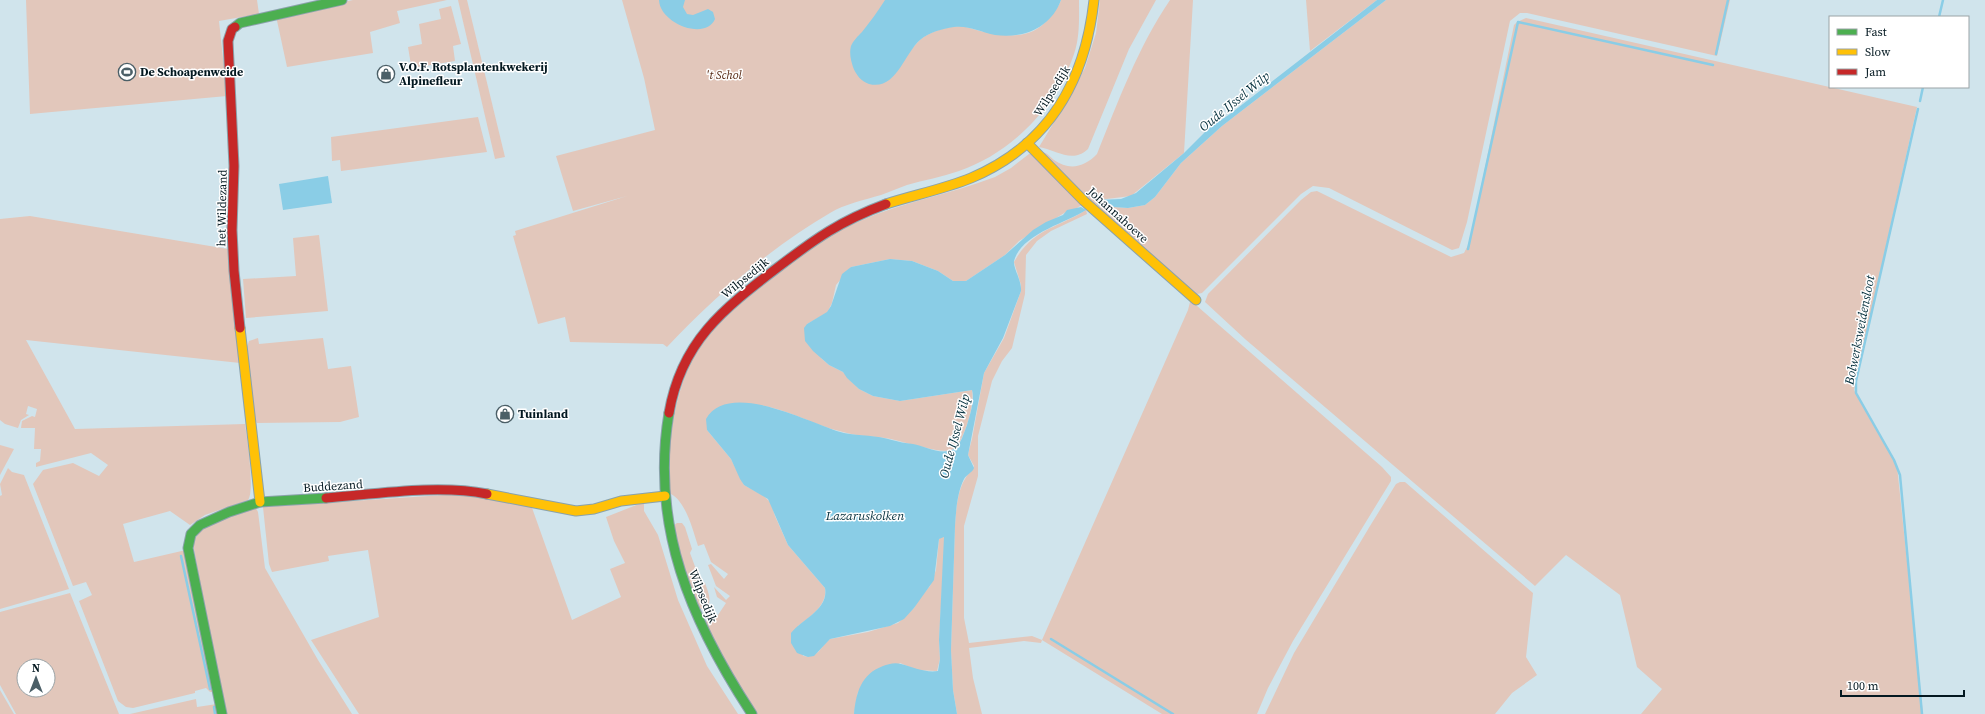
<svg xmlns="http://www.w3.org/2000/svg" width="1985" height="714" font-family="'Source Serif 4',serif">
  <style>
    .green { fill: #e2c7bb; fill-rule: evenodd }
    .water { fill: #8acde6 }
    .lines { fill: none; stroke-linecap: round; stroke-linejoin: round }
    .stream { stroke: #8acde6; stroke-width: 2.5 }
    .fast-casing { stroke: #8aa2ab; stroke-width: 11 }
    .slow-casing { stroke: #8aa2ab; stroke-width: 11 }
    .jam-casing { stroke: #8aa2ab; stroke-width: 11 }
    .fast { stroke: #4caf50; stroke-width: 9 }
    .slow { stroke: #ffc107; stroke-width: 9 }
    .jam { stroke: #c62828; stroke-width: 9 }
    .labels { text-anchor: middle; stroke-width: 3; stroke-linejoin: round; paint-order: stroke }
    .poi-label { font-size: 12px; font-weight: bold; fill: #031820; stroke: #fff; text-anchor: start }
    .park-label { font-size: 12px; font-style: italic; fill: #542610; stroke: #fff }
    .street-label { font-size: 12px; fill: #031820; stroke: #fff }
    .water-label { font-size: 13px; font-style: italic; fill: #05303d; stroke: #fff }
  </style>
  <rect width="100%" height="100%" fill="#d0e4ec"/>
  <g class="green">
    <polygon points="26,0 257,0 259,14 219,21 227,96 30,114"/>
    <polygon points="353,0 447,0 397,11 400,23 370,32 373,53 287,67 276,16"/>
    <polygon points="458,0 467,0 505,157 495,159"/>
    <path d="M622,0H893L889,80C904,66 911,41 931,33C940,29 952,26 961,26C969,27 977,31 985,32C1009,37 1033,39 1049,18C1053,12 1059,7 1061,0H1079C1079,18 1080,37 1074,54C1056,107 1012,153 959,171C942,177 924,180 907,185C898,188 890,192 881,195C864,200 845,204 830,213C769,249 716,295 667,347L663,344L570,342L565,317L538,324L513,236L516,235L515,231L627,196L573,211L556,156L655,130L644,78Z"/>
    <path d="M1100,0H1156L1129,49L1088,149C1072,164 1057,150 1039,147L1070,96L1085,68L1096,33Z"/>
    <path d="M1170,0H1193L1184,153L1131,196L1098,200L1099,206L1128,208L1145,205L1155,197L1181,163L1222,126L1386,0H1730L1717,56L1527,13H1520L1510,21L1467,222L1459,248L1452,250L1329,188L1313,186L1301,194L1202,293L1197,294L1190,291L1087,200L1041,152C1047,152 1049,156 1054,160C1069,171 1085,167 1097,154C1118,102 1138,47 1170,0Z"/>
    <polygon points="1306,0 1377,0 1310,51"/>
    <polygon points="451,6 461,44 453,46 455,61 419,67 411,65 408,47 422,44 419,24 441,19 439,9"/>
    <polygon points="1526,18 1917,107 1854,390 1897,466 1923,714 1641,714 1662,689 1637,667 1620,595 1566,555 1535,586 1245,339 1205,302 1208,294 1301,200 1311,192 1317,191 1451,257 1464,253 1470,241 1514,25 1517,22"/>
    <polygon points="478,117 487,152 341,171 340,160 332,161 331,137"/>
    <path d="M1029,154H1033L1083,204L1074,210H1069L1019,241L1005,255L966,281H953L938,271L912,261L890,259L851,267L836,285L832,303L827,313L807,324L821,358L829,365L843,372L859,389L873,396L900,401L972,390C975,405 965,436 956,448C943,455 927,447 914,445C906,443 899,441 891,439C875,436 859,437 843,432C836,430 827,428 820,425C788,413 758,398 723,406L707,430L731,459L744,485L764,496L771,503L775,516L788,545L825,588C828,605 809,618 798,626L803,656C818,659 820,647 830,639L868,632L898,623L914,608L918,600L930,586L936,570L939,539L942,536L945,538L939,640L940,659L937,671L917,670L900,663L858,692L854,714H757L735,679L705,625L708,617L714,621L726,603L717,597L714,587L726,600L730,596L716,586L708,565L711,564L724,579L728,574L711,562L704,544L698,546C693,531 686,500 669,493C667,446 674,382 703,342C721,316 749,296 774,277C801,255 828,234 860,221C903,202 950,194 995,177L1011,168Z"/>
    <path d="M1086,210L1087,214L1051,231L1037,241L1026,255L1025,294L1012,348L1002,361L992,381L978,436V476L964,526V618L969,643L1032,636L1042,640L1188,310L1190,302L1189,299L1382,467L1391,477V481L1293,641L1268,688L1257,714H1162L1042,640L1041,643L1024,641L969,648L973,678L982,714H957L953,690L951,650L955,526C956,511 957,492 965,479C968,473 972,472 974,466L968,455L969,450L972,439L984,373L1004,338L1021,291V285L1014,262C1033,228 1058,228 1086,210Z"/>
    <path d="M30,216L228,249L240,363L26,340L75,429L245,424C247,437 255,492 248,500L205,515L190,525L170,511L123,524L134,562L186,550L215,692H210L206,688L195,691V693L133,708L126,707L118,701L79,601L92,595L86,582L73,586L33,484L43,470L73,463L99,476L108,465L91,453L36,467V463L40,461L41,449H34L35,428H21L22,421L32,416L35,417L37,409L28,406L26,414L29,415L21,420L18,428L5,424L0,420V219Z"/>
    <polygon points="319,235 328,311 246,318 243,279 296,276 293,238"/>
    <polygon points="258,338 259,344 323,338 328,369 351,366 359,417 340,422 257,423 254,418 247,347 249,341"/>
    <polygon points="0,445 14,449 0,475"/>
    <polygon points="8,468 12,472 24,475 69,589 0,609 0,496 2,495 0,484"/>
    <polygon points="1400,482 1405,482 1533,593 1526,657 1537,675 1512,693 1495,714 1265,714 1294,653 1370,526 1396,484"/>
    <polygon points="459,494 531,505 572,620 621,597 610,569 625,563 614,541 606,517 644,502 644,511 658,535 678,600 707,666 738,714 359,714 311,640 379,617 368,550 328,556 329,561 272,572 269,564 263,507"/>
    <path d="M255,506L258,512L265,568L318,660L352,714H224L193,544C199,522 235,514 255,506Z"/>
    <path d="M677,523H682L685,527L692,549L690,553L700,580L705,583C708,592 714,603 704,610L697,607L683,568L673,526Z"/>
    <path d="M70,593L119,714H16L0,685V612ZM24,666H48V690H24Z"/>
    <polygon points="0,690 14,714 0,714"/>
    <polygon points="196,699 197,707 217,704 219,714 130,714"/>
  </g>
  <g class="water">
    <path d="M659,0H685L683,7L687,14L693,15L708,9L713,12L715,19C706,41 660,24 659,0Z"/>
    <path d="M885,0H1061C1051,28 1023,39 995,35C981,32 968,25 954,27C942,29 929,32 920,40C904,54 896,91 869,84C861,81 856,75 853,67C851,61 849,53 851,46C853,41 858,36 862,32C870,22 878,11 885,0Z"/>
    <polygon points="1377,0 1386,0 1222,126 1181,163 1155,197 1145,205 1128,208 1099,206 1097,204 1098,200 1121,199 1136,193 1184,153 1209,128 1230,114"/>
    <polygon points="328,176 332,203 283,210 279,184"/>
    <path d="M1081,207L1086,210C1066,223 1021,234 1014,261C1013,268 1022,281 1021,291L1003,338L984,373L969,450L968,455L974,468C972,473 967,474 964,479C957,493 956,511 955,526L951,650L953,690L957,714H854C856,693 861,674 883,666C888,664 895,662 901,664C913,667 925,673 938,671L940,659L939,640L944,537L939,539L934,580L914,608L904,619L890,626L830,639L814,656L808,657L797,653L791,643V633C802,619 829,609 825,588L788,545L768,499L744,485L740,479L731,459L707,430L706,419C729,378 813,425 844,433C860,436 877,435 892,440C899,442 905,443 913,444C925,446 941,456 954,449C961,445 964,432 967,425C970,415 975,400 972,390L900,401L873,396L859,389L847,378L843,372L829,365L813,351L805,341L804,328L807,324L827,312L831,306L842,274L851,267L890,259L912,261L938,271L953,281H966L1005,255L1033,230L1046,222L1063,215L1067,210Z"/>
  </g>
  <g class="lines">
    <g class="stream">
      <polyline points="1939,17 1943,0"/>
      <polyline points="1716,54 1728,0"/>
      <polyline points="1920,101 1923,87"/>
      <polyline points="1918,109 1856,381 1856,393 1894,460 1900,475 1922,714"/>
      <polyline points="1468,249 1518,22 1713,65"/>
      <polyline points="181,556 210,689"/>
      <polyline points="1051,639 1173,714"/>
      <polyline points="214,707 215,714"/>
    </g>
    <defs>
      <g id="fast">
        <polyline points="235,27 240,23 342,0"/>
        <path d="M669,413C650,526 691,621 752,714"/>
        <polyline points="222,714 188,548 191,534 200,525 229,512 260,502 326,498"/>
      </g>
      <g id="slow">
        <polyline points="1027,143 1084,201 1196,300"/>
        <path d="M886,204C914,195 944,189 971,178C1049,145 1085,82 1094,0"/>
        <polyline points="240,328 260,502"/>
        <polyline points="487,494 576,511 594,509 621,501 665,496"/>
      </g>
      <g id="jam">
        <polyline points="235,27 232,29 228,41 234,166 232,230 234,271 240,328"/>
        <path d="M669,413C681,342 723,309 777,268C815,239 840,221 886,204"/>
        <path d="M326,498C376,494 439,484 487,494"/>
      </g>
    </defs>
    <use href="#fast" class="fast-casing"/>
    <use href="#slow" class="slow-casing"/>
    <use href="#jam" class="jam-casing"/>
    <use href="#fast" class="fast"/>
    <use href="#slow" class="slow"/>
    <use href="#jam" class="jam"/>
  </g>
  <defs>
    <symbol id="stadium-ring" viewBox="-11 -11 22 22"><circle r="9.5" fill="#fff" stroke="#4b5f67" stroke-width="1.5"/><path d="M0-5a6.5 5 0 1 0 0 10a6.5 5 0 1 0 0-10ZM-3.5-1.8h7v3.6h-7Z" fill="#4b5f67"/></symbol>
    <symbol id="shop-ring" viewBox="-11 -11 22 22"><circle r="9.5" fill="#fff" stroke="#4b5f67" stroke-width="1.5"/><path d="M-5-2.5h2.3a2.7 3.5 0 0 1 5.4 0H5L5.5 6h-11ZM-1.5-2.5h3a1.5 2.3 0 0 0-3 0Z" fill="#4b5f67"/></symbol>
  </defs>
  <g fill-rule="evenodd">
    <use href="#stadium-ring" x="117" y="62" width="20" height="20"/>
    <use href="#shop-ring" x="376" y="64" width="20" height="20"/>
    <use href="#shop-ring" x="495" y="404" width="20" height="20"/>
  </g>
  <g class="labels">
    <g class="poi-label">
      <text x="399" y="71">V.O.F. Rotsplantenkwekerij<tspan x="399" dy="14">Alpinefleur</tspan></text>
      <text x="140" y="76">De Schoapenweide</text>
      <text x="518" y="418">Tuinland</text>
    </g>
    <g class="park-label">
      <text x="724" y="79">'t Schol</text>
    </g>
    <g class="street-label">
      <text transform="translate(1052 91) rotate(-58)" y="4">Wilpsedijk</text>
      <text transform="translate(222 208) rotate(-89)" y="4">het Wildezand</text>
      <text transform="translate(1118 215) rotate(42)" y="4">Johannahoeve</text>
      <text transform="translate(745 278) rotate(-39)" y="4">Wilpsedijk</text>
      <text transform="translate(333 486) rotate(-4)" y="4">Buddezand</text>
      <text transform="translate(703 596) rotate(68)" y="4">Wilpsedijk</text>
    </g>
    <g class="water-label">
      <text transform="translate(1234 101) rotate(-39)" y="5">Oude IJssel Wilp</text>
      <text transform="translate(1859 330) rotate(-79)" y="5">Bolwerksweidensloot</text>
      <text transform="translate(954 436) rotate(-75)" y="5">Oude IJssel Wilp</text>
      <text x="865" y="520">Lazaruskolken</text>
    </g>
  </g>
  <rect x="1829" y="16" width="140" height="72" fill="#ffffff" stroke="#9aa3a6"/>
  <rect x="1837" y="29" width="20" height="6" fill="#4caf50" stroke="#9aa3a6"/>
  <text x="1865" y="36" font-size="12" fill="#031820">Fast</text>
  <rect x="1837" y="49" width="20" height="6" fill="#ffc107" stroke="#9aa3a6"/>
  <text x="1865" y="56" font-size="12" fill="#031820">Slow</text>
  <rect x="1837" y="69" width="20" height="6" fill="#c62828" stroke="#9aa3a6"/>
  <text x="1865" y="76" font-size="12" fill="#031820">Jam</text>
  <g transform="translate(36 678)"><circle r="19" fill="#ffffff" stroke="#9aa3a6"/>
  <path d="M0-3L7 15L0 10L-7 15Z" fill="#4b5f67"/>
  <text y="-6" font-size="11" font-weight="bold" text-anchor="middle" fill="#031820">N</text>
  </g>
  <path d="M1841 690v6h123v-6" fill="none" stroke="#031820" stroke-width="2"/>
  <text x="1847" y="690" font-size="12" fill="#031820" stroke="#ffffff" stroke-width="3" paint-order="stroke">100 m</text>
</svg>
